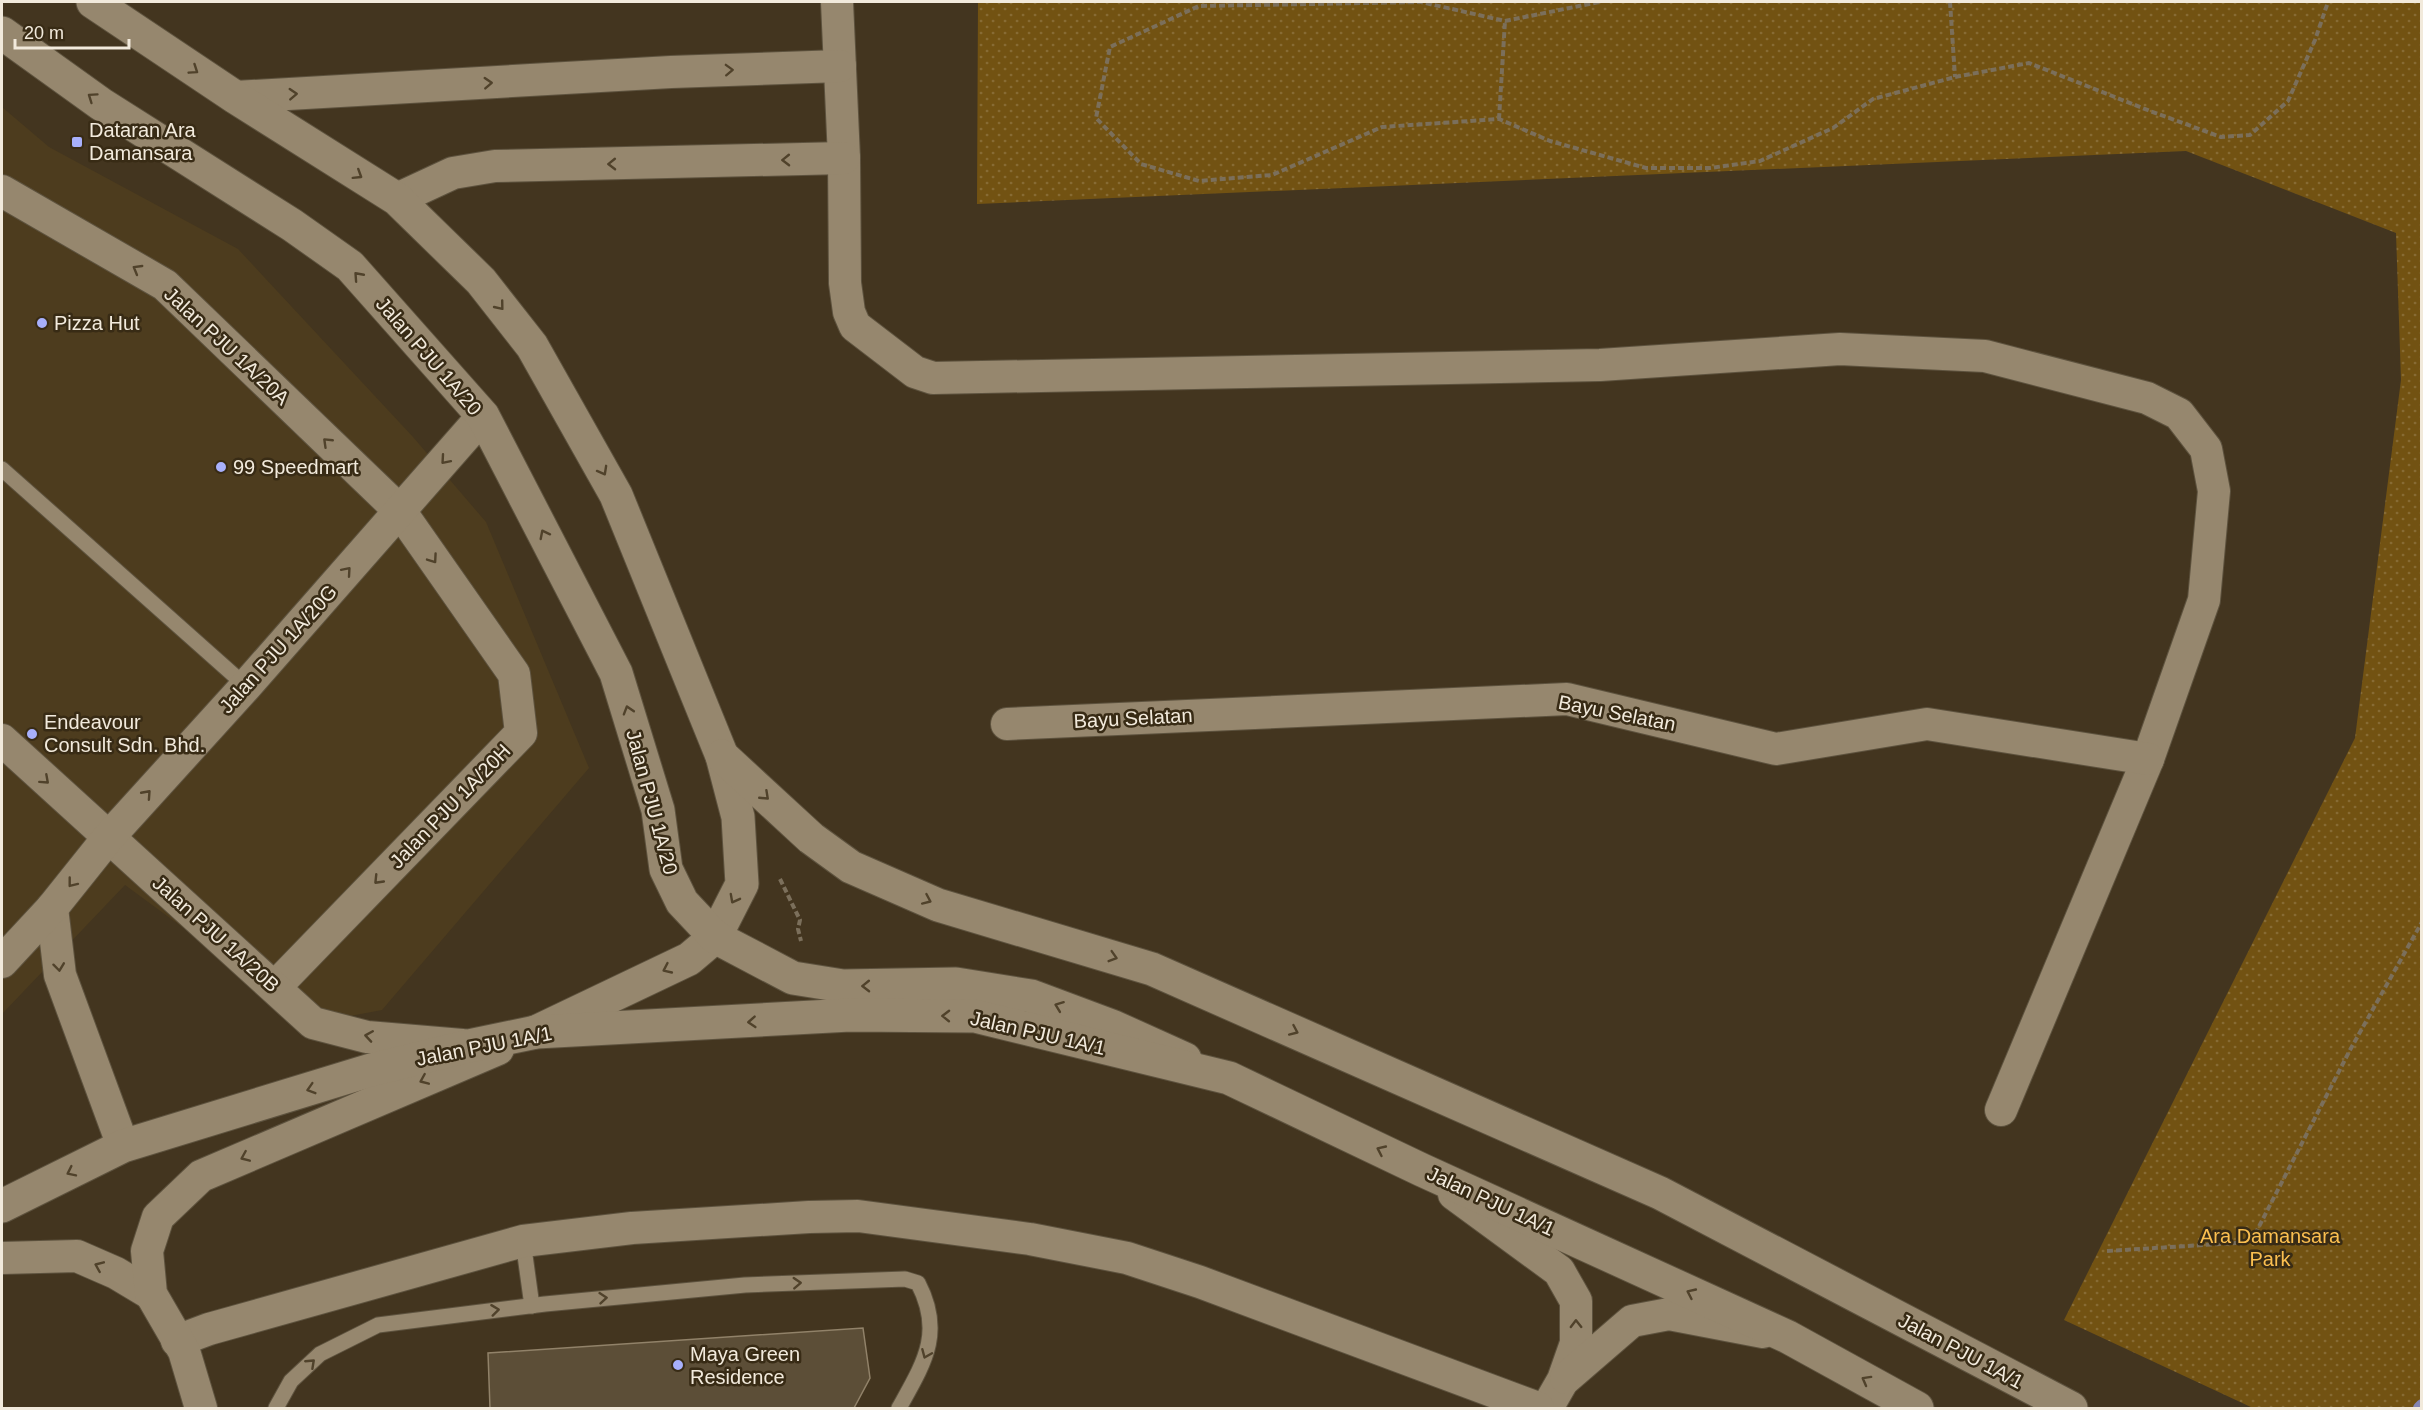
<svg xmlns="http://www.w3.org/2000/svg" width="2423" height="1410" font-family="Arial,sans-serif">
  <style>
    .built { fill: #4d3c1e }
    .park { fill: url(#park-dots) }
    .lines { fill: none; stroke-linecap: round; stroke-linejoin: round }
    .stream { stroke: #8485b3; stroke-width: 12 }
    .building { fill: #5c4e37; stroke: #918269; stroke-width: 1.5 }
    .service-casing { stroke: #5d523e; stroke-width: 17 }
    .minor-casing { stroke: #5d523e; stroke-width: 34 }
    .tertiary-casing { stroke: #5d523e; stroke-width: 35 }
    .secondary-casing { stroke: #5d523e; stroke-width: 35 }
    .path { stroke: #7b6f5b; stroke-width: 4; stroke-dasharray: 6 3; stroke-linecap: butt }
    .service { stroke: #96876e; stroke-width: 15 }
    .minor { stroke: #96876e; stroke-width: 32 }
    .tertiary { stroke: #96876e; stroke-width: 33 }
    .secondary { stroke: #96876e; stroke-width: 33 }
    .oneway { stroke: #50422b }
    .poi-dot { fill: #a8b0fc; stroke: #382b15; stroke-width: 2 }
    .labels { text-anchor: middle; stroke-width: 5; stroke-linejoin: round; paint-order: stroke }
    .poi-label { font-size: 20px; fill: #f2eadc; stroke: #382b15; text-anchor: start }
    .street-label { font-size: 20px; fill: #f2eadc; stroke: #382b15 }
    .park-label { font-size: 20px; fill: #fbbf50; stroke: #382b15 }
  </style>
  <defs>
    <pattern id="park-dots" width="8" height="8" patternUnits="userSpaceOnUse" patternTransform="scale(1.5)"><rect width="8" height="8" fill="#725212"/><path d="M2 2h.1M6 6h.1" fill="none" stroke="#876b34" stroke-width="1.8" stroke-linecap="round"/></pattern>
  </defs>
  <rect width="100%" height="100%" fill="#43351f"/>
  <polygon class="built" points="2,107 49,147 238,249 413,437 486,522 589,768 382,1010 313,1023 125,885 2,1014"/>
  <polygon class="park" points="978,2 2421,2 2421,1408 2253,1408 2064,1320 2355,738 2401,380 2396,233 2186,151 977,204"/>
  <g class="lines">
    <polyline class="stream" points="2419,1408 2422,1405"/>
  </g>
  <polygon class="building" points="863,1328 870,1378 854,1408 486,1408 490,1408 488,1353"/>
  <g class="lines">
    <defs>
      <g id="service">
        <polyline points="2,469 246,686"/>
        <polyline points="523,1241 532,1306"/>
        <path d="M276,1408L291,1381L320,1354L378,1325L545,1304L745,1285L905,1279L918,1283C944,1333 924,1363 899,1408"/>
      </g>
      <g id="minor">
        <polyline points="837,2 844,158 845,283 849,312 855,326 915,372 933,378 1600,365 1840,349 1985,356 2147,398 2179,414 2206,449 2214,491 2204,600 2148,759 2001,1110"/>
        <polyline points="235,97 671,72 840,66"/>
        <polyline points="2,191 165,285 400,511 514,674 521,733 275,987"/>
        <polyline points="397,199 453,173 495,166 844,158"/>
        <polyline points="1007,724 1567,699 1776,749 1927,724 2148,759"/>
        <polyline points="2,740 313,1023 367,1037 462,1045"/>
        <polyline points="52,908 60,975 123,1146"/>
        <polyline points="2,962 52,908 108,838 246,686 483,416"/>
        <polyline points="1454,1194 1559,1271 1576,1301 1576,1343 1563,1380 1547,1408"/>
        <polyline points="2,1258 77,1256 116,1273 151,1294"/>
        <polyline points="177,1341 209,1329 523,1241 632,1228 809,1217 858,1216 1030,1239 1127,1258 1200,1282 1538,1408"/>
        <polyline points="1566,1378 1632,1321 1669,1314 1763,1332"/>
        <polyline points="201,1408 184,1351 151,1294 147,1251 158,1217 201,1176 498,1049"/>
      </g>
      <g id="tertiary">
        <polyline points="93,2 235,97 397,199 481,281 532,346 616,495 722,756 738,817 742,884 715,937 689,959 536,1032"/>
        <polyline points="2,33 101,104 292,225 350,266 483,416 616,673 658,810 666,869 682,902 715,937 793,978 843,986 956,984 1031,996 1114,1027 1185,1059"/>
      </g>
      <g id="secondary">
        <polyline points="722,756 811,838 851,867 938,905 1152,969 1660,1193 2071,1408"/>
        <polyline points="2,1206 123,1146 371,1070 469,1046 536,1032 850,1015 975,1016 1229,1078 1422,1170 1788,1337 1917,1408"/>
      </g>
    </defs>
    <use href="#service" class="service-casing"/>
    <use href="#minor" class="minor-casing"/>
    <use href="#tertiary" class="tertiary-casing"/>
    <use href="#secondary" class="secondary-casing"/>
    <g class="path">
      <polyline points="1599,2 1505,21 1421,2 1199,6 1110,47 1096,118 1141,164 1199,181 1272,175 1382,127 1499,119 1550,141 1646,168 1710,168 1760,161 1833,128 1873,99 1955,77 2029,63 2150,111 2221,137 2250,135 2288,101 2315,40 2328,2"/>
      <polyline points="1950,2 1955,77"/>
      <polyline points="1499,119 1505,21"/>
      <polyline points="780,879 800,920 798,929 801,941"/>
      <polyline points="2107,1251 2251,1242 2350,1050 2422,922"/>
    </g>
    <use href="#service" class="service"/>
    <use href="#minor" class="minor"/>
    <use href="#tertiary" class="tertiary"/>
    <use href="#secondary" class="secondary"/>
  </g>
  <defs><path id="oneway-chevron" d="M-2-3.5L2.5 0L-2 3.5" fill="none" stroke-width="1.6" stroke-linecap="round" stroke-linejoin="round" transform="scale(1.5)"/></defs>
  <g class="oneway">
    <use href="#oneway-chevron" transform="translate(194 70) rotate(34)"/>
    <use href="#oneway-chevron" transform="translate(729 70) rotate(-2)"/>
    <use href="#oneway-chevron" transform="translate(488 83) rotate(-3)"/>
    <use href="#oneway-chevron" transform="translate(293 94) rotate(-3)"/>
    <use href="#oneway-chevron" transform="translate(92 97) rotate(-145)"/>
    <use href="#oneway-chevron" transform="translate(786 160) rotate(179)"/>
    <use href="#oneway-chevron" transform="translate(612 164) rotate(179)"/>
    <use href="#oneway-chevron" transform="translate(358 175) rotate(32)"/>
    <use href="#oneway-chevron" transform="translate(137 269) rotate(-150)"/>
    <use href="#oneway-chevron" transform="translate(358 276) rotate(-132)"/>
    <use href="#oneway-chevron" transform="translate(500 306) rotate(51)"/>
    <use href="#oneway-chevron" transform="translate(327 442) rotate(-136)"/>
    <use href="#oneway-chevron" transform="translate(445 460) rotate(131)"/>
    <use href="#oneway-chevron" transform="translate(603 471) rotate(61)"/>
    <use href="#oneway-chevron" transform="translate(544 534) rotate(-117)"/>
    <use href="#oneway-chevron" transform="translate(433 559) rotate(55)"/>
    <use href="#oneway-chevron" transform="translate(347 571) rotate(-49)"/>
    <use href="#oneway-chevron" transform="translate(628 710) rotate(-107)"/>
    <use href="#oneway-chevron" transform="translate(45 780) rotate(42)"/>
    <use href="#oneway-chevron" transform="translate(147 794) rotate(-48)"/>
    <use href="#oneway-chevron" transform="translate(765 796) rotate(43)"/>
    <use href="#oneway-chevron" transform="translate(378 880) rotate(134)"/>
    <use href="#oneway-chevron" transform="translate(72 883) rotate(128)"/>
    <use href="#oneway-chevron" transform="translate(734 899) rotate(118)"/>
    <use href="#oneway-chevron" transform="translate(927 900) rotate(24)"/>
    <use href="#oneway-chevron" transform="translate(1113 957) rotate(17)"/>
    <use href="#oneway-chevron" transform="translate(59 967) rotate(83)"/>
    <use href="#oneway-chevron" transform="translate(667 969) rotate(155)"/>
    <use href="#oneway-chevron" transform="translate(866 986) rotate(179)"/>
    <use href="#oneway-chevron" transform="translate(1059 1006) rotate(-159)"/>
    <use href="#oneway-chevron" transform="translate(946 1016) rotate(-179)"/>
    <use href="#oneway-chevron" transform="translate(752 1022) rotate(176)"/>
    <use href="#oneway-chevron" transform="translate(1294 1031) rotate(24)"/>
    <use href="#oneway-chevron" transform="translate(369 1036) rotate(-171)"/>
    <use href="#oneway-chevron" transform="translate(424 1080) rotate(157)"/>
    <use href="#oneway-chevron" transform="translate(311 1089) rotate(163)"/>
    <use href="#oneway-chevron" transform="translate(1381 1150) rotate(-155)"/>
    <use href="#oneway-chevron" transform="translate(245 1157) rotate(157)"/>
    <use href="#oneway-chevron" transform="translate(71 1172) rotate(154)"/>
    <use href="#oneway-chevron" transform="translate(99 1266) rotate(-157)"/>
    <use href="#oneway-chevron" transform="translate(797 1283) rotate(-3)"/>
    <use href="#oneway-chevron" transform="translate(1691 1293) rotate(-155)"/>
    <use href="#oneway-chevron" transform="translate(603 1298) rotate(-5)"/>
    <use href="#oneway-chevron" transform="translate(495 1310) rotate(-7)"/>
    <use href="#oneway-chevron" transform="translate(1576 1324) rotate(-91)"/>
    <use href="#oneway-chevron" transform="translate(926 1354) rotate(113)"/>
    <use href="#oneway-chevron" transform="translate(311 1363) rotate(-43)"/>
    <use href="#oneway-chevron" transform="translate(1866 1380) rotate(-151)"/>
  </g>
  <g class="poi-dot">
    <rect x="71" y="136" width="12" height="12" rx="3"/>
    <circle cx="42" cy="323" r="6"/>
    <circle cx="221" cy="467" r="6"/>
    <circle cx="32" cy="734" r="6"/>
    <circle cx="678" cy="1365" r="6"/>
  </g>
  <g class="labels">
    <g class="poi-label">
      <text x="89" y="137">Dataran Ara<tspan x="89" dy="23">Damansara</tspan></text>
      <text x="54" y="330">Pizza Hut</text>
      <text x="233" y="474">99 Speedmart</text>
      <text x="44" y="729">Endeavour<tspan x="44" dy="23">Consult Sdn. Bhd.</tspan></text>
      <text x="690" y="1361">Maya Green<tspan x="690" dy="23">Residence</tspan></text>
    </g>
    <g class="street-label">
      <text transform="translate(227 346) rotate(43)" y="7">Jalan PJU 1A/20A</text>
      <text transform="translate(429 356) rotate(49)" y="7">Jalan PJU 1A/20</text>
      <text transform="translate(278 649) rotate(-48)" y="7">Jalan PJU 1A/20G</text>
      <text transform="translate(1617 713) rotate(11)" y="7">Bayu Selatan</text>
      <text transform="translate(1133 718) rotate(-3)" y="7">Bayu Selatan</text>
      <text transform="translate(652 802) rotate(75)" y="7">Jalan PJU 1A/20</text>
      <text transform="translate(450 806) rotate(-46)" y="7">Jalan PJU 1A/20H</text>
      <text transform="translate(216 934) rotate(42)" y="7">Jalan PJU 1A/20B</text>
      <text transform="translate(1038 1033) rotate(13)" y="7">Jalan PJU 1A/1</text>
      <text transform="translate(484 1046) rotate(-11)" y="7">Jalan PJU 1A/1</text>
      <text transform="translate(1491 1201) rotate(25)" y="7">Jalan PJU 1A/1</text>
      <text transform="translate(1961 1351) rotate(28)" y="7">Jalan PJU 1A/1</text>
    </g>
    <g class="park-label">
      <text x="2270" y="1243">Ara Damansara<tspan x="2270" dy="23">Park</tspan></text>
    </g>
  </g>
  <rect width="2423" height="1410" fill="none" stroke="#f2eadc" stroke-width="6"/>
  <path d="M15 39v9h114v-9" fill="none" stroke="#f2eadc" stroke-width="3"/>
  <text x="24" y="39" font-size="18" fill="#f2eadc" stroke="#382b15" stroke-width="4.5" paint-order="stroke">20 m</text>
</svg>
